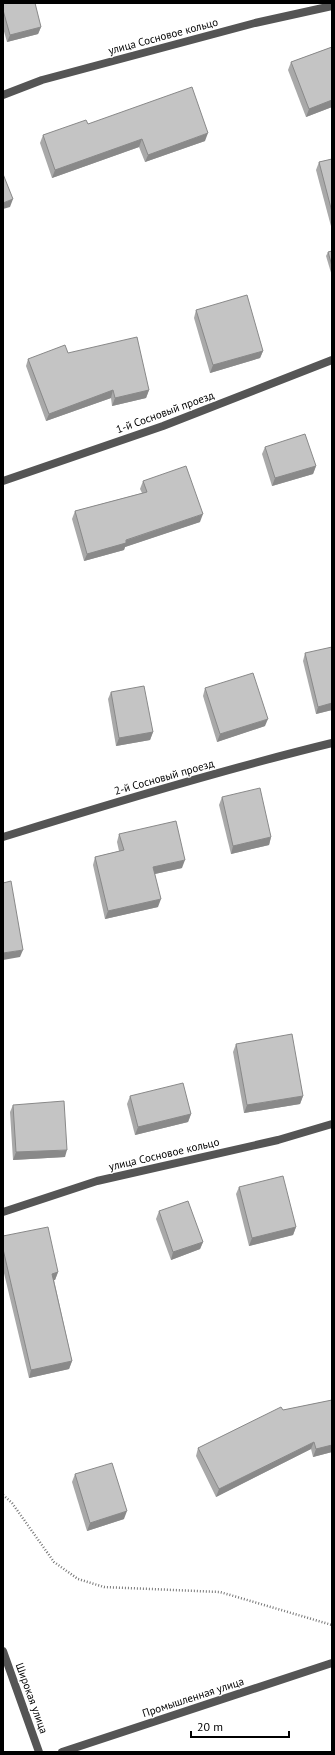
<svg xmlns="http://www.w3.org/2000/svg" width="335" height="1755" font-family="'PT Sans',sans-serif">
  <style>
    .lines { fill: none; stroke-linecap: round; stroke-linejoin: round }
    .path { stroke: #777; stroke-width: 2.5; stroke-dasharray: 1 2; stroke-linecap: butt }
    .street { stroke: #555; stroke-width: 8 }
    .wall { fill: #a9a9a9 }
    .shaded-wall { fill: #898989 }
    .building { fill: #c4c4c4; stroke: #898989 }
    .labels { text-anchor: middle; stroke-width: 3; stroke-linejoin: round; paint-order: stroke }
    .street-label { font-size: 11px; fill: #000; stroke: #fff }
  </style>
  <rect width="100%" height="100%" fill="#fff"/>
  <g class="lines">
    <polyline class="path" points="3,1495 12,1503 54,1562 78,1579 104,1587 220,1592 332,1625"/>
    <g class="street">
      <polyline points="3,95 42,80 255,23 332,6"/>
      <polyline points="3,481 163,426 332,360"/>
      <path d="M3,837C112,803 221,770 332,743"/>
      <polyline points="3,1212 97,1181 278,1140 332,1124"/>
      <polyline points="3,1651 39,1752"/>
      <polyline points="62,1752 332,1663"/>
    </g>
  </g>
  <g class="wall">
    <polygon points="3,3 41,27 38,34 7,42 3,28"/>
    <polygon points="332,47 332,107 306,117 288,70 291,62"/>
    <polygon points="88,124 205,141 145,162 139,147 52,178 40,143 43,135"/>
    <polygon points="332,159 332,230 316,170 319,162"/>
    <polygon points="332,251 332,276 326,256 328,252"/>
    <polygon points="196,310 263,351 260,358 210,373 194,318"/>
    <polygon points="28,359 149,390 146,398 112,406 111,398 46,421 26,366"/>
    <polygon points="265,447 316,466 313,474 272,486 262,454"/>
    <polygon points="143,481 200,522 125,547 124,550 84,561 72,519 75,511 142,493 140,489"/>
    <polygon points="305,653 332,710 316,714 303,661"/>
    <polygon points="205,688 265,726 217,742 203,696"/>
    <polygon points="111,692 153,732 150,740 116,746 108,699"/>
    <polygon points="222,797 271,837 269,845 231,854 219,805"/>
    <polygon points="119,834 182,868 155,874 158,907 105,919 93,865 95,857 119,851 117,842"/>
    <polygon points="236,1044 303,1096 300,1104 244,1113 233,1052"/>
    <polygon points="130,1096 191,1114 188,1122 135,1135 127,1104"/>
    <polygon points="13,1105 65,1157 13,1160 10,1112"/>
    <polygon points="239,1187 296,1227 293,1235 249,1246 236,1194"/>
    <polygon points="159,1211 203,1242 200,1249 171,1260 156,1219"/>
    <polygon points="3,1236 58,1272 55,1280 54,1280 72,1361 69,1369 29,1378 3,1269"/>
    <polygon points="332,1400 332,1452 313,1457 311,1449 216,1497 196,1456 198,1448 283,1410"/>
    <polygon points="75,1474 124,1519 87,1531 72,1482"/>
  </g>
  <g class="shaded-wall">
    <polygon points="41,27 38,34 7,42 10,35"/>
    <polygon points="332,100 332,107 306,117 309,109"/>
    <polygon points="208,133 205,141 145,162 148,155"/>
    <polygon points="142,139 139,147 52,178 55,170"/>
    <polygon points="13,199 10,207 3,209 3,203"/>
    <polygon points="263,351 260,358 210,373 213,365"/>
    <polygon points="113,390 111,398 46,421 49,414"/>
    <polygon points="149,390 146,398 112,406 115,398"/>
    <polygon points="316,466 313,474 272,486 275,478"/>
    <polygon points="203,514 200,522 125,547 124,550 84,561 87,554"/>
    <polygon points="332,703 332,710 316,714 318,707"/>
    <polygon points="268,719 265,726 217,742 220,734"/>
    <polygon points="153,732 150,740 116,746 119,738"/>
    <polygon points="271,837 269,845 231,854 233,846"/>
    <polygon points="185,860 182,868 150,875 153,867"/>
    <polygon points="161,899 158,907 105,919 108,911"/>
    <polygon points="23,950 20,957 3,960 3,953"/>
    <polygon points="303,1096 300,1104 244,1113 247,1105"/>
    <polygon points="191,1114 188,1122 135,1135 138,1127"/>
    <polygon points="67,1150 65,1157 13,1160 16,1152"/>
    <polygon points="296,1227 293,1235 249,1246 252,1238"/>
    <polygon points="203,1242 200,1249 171,1260 173,1252"/>
    <polygon points="58,1272 55,1280 50,1281 52,1274"/>
    <polygon points="72,1361 69,1369 29,1378 31,1370"/>
    <polygon points="314,1442 311,1449 216,1497 219,1489"/>
    <polygon points="332,1445 332,1452 313,1457 316,1449"/>
    <polygon points="127,1511 124,1519 87,1531 90,1523"/>
  </g>
  <g class="building">
    <polygon points="3,3 35,3 41,27 10,35 3,10"/>
    <polygon points="332,47 332,100 309,109 291,62"/>
    <polygon points="192,87 208,133 148,155 142,139 55,170 43,135 86,120 88,124"/>
    <polygon points="332,159 332,212 319,162"/>
    <polygon points="3,174 13,199 3,203"/>
    <polygon points="332,251 332,266 328,252"/>
    <polygon points="247,295 263,351 213,365 196,310"/>
    <polygon points="137,337 149,390 115,398 113,390 49,414 28,359 65,345 68,353"/>
    <polygon points="305,434 316,466 275,478 265,447"/>
    <polygon points="186,466 203,514 126,540 126,543 87,554 75,511 147,492 143,481"/>
    <polygon points="332,647 332,703 318,707 305,653"/>
    <polygon points="253,673 268,719 220,734 205,688"/>
    <polygon points="144,686 153,732 119,738 111,692"/>
    <polygon points="260,788 271,837 233,846 222,797"/>
    <polygon points="176,821 185,860 153,867 161,899 108,911 95,857 124,850 119,834"/>
    <polygon points="11,881 23,950 3,953 3,883"/>
    <polygon points="292,1034 303,1096 247,1105 236,1044"/>
    <polygon points="183,1083 191,1114 138,1127 130,1096"/>
    <polygon points="64,1101 67,1150 16,1152 13,1105"/>
    <polygon points="283,1176 296,1227 252,1238 239,1187"/>
    <polygon points="188,1201 203,1242 173,1252 159,1211"/>
    <polygon points="48,1227 58,1272 52,1274 72,1361 31,1370 3,1249 3,1236"/>
    <polygon points="332,1400 332,1445 316,1449 314,1442 219,1489 198,1448 281,1407 283,1410"/>
    <polygon points="112,1463 127,1511 90,1523 75,1474"/>
  </g>
  <g class="labels">
    <g class="street-label">
      <text transform="translate(163 36) rotate(-15)" y="4">улица Сосновое кольцо</text>
      <text transform="translate(165 412) rotate(-20)" y="4">1-й Сосновый проезд</text>
      <text transform="translate(164 777) rotate(-16)" y="4">2-й Сосновый проезд</text>
      <text transform="translate(164 1154) rotate(-13)" y="4">улица Сосновое кольцо</text>
      <text transform="translate(193 1697) rotate(-18)" y="4">Промышленная улица</text>
      <text transform="translate(32 1698) rotate(70)" y="4">Широкая улица</text>
    </g>
  </g>
  <rect width="335" height="1755" fill="none" stroke="#000000" stroke-width="8"/>
  <path d="M191 1731v6h98v-6" fill="none" stroke="#000000" stroke-width="2"/>
  <text x="197" y="1731" font-size="12" fill="#000000" stroke="#ffffff" stroke-width="3" paint-order="stroke">20 m</text>
</svg>
